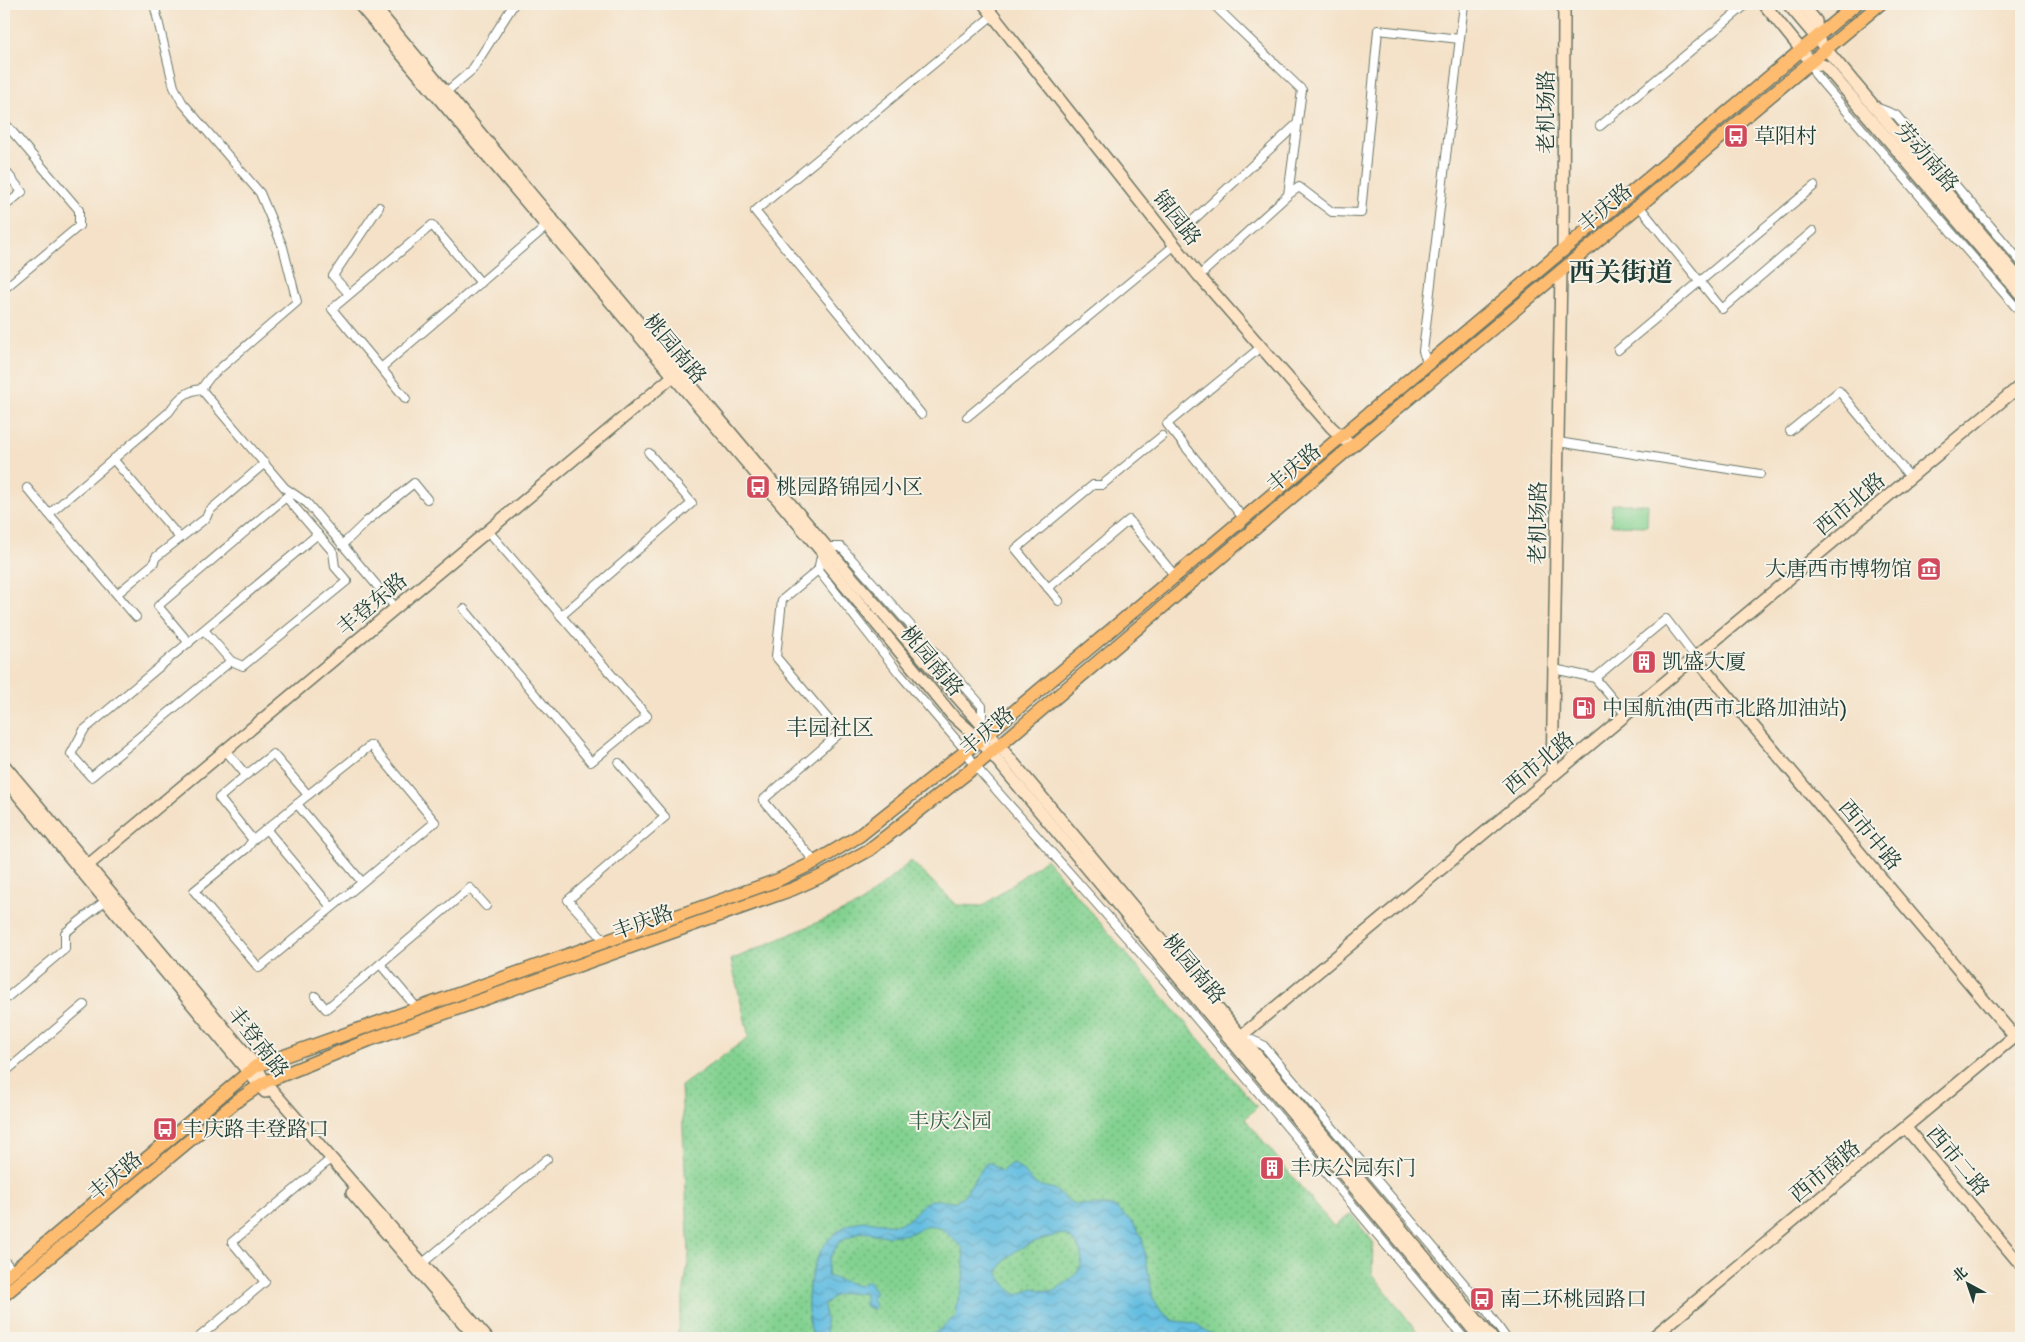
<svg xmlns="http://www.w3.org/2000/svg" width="2025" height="1342" font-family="'IM FELL DW Pica','Noto Serif SC',serif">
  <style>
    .grass { fill: url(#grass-dots); stroke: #518862 }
    .pitch { fill: #83d291; stroke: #518862 }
    .water { fill: url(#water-waves); stroke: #427d8a; fill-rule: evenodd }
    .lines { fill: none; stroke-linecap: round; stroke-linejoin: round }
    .street-casing { stroke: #6a7667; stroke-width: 10 }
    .secondary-casing { stroke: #6a7667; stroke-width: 14 }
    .primary-casing { stroke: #6a7667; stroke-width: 15 }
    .street { stroke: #fff; stroke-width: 8 }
    .secondary { stroke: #ffe4c6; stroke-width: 11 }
    .primary { stroke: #febc70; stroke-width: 12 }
    .labels { text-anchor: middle; stroke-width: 4; stroke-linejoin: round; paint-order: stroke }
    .street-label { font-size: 21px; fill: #1f3d34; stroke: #f7f3e8 }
    .poi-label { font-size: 21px; fill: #1f3d34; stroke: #f7f3e8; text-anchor: start }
    .park-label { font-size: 21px; fill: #335b47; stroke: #f7f3e8 }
    .neighbourhood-label { font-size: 22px; fill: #1f3d34; stroke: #f7f3e8 }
    .district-label { font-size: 26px; font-weight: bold; fill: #1f3d34; stroke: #f7f3e8 }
  </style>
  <defs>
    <pattern id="grass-dots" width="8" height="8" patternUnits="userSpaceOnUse" patternTransform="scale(1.25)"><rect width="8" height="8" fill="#83d291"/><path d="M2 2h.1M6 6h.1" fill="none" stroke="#6bac77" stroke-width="1.8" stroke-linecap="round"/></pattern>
    <pattern id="water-waves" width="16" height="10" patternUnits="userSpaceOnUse" patternTransform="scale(1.25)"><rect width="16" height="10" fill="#64bde1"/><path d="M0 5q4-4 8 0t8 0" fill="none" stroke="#529bb7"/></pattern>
  </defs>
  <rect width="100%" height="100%" fill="#f7f3e8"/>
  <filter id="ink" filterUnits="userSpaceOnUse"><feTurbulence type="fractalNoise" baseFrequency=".02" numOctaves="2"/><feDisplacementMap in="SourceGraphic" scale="10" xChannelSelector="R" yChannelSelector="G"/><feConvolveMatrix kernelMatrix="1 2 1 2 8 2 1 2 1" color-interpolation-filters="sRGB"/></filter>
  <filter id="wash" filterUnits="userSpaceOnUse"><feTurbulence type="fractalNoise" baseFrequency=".0096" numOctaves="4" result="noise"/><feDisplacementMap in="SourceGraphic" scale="20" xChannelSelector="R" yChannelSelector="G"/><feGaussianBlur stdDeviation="1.12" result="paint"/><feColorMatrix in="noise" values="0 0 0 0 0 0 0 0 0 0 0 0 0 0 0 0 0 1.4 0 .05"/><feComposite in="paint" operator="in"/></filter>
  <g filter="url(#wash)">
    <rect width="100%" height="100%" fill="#f4e1c7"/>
    <polygon class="grass" points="1046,859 1257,1107 1245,1119 1334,1227 1351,1214 1373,1242 1372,1273 1422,1338 677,1338 689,1255 681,1086 749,1037 731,960 860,904 911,861 957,905 983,906"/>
    <polygon class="pitch" points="1612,504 1648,504 1647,526 1611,525"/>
    <path class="water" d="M986,1163H991L1001,1172L1010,1164H1015L1037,1185L1054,1189L1067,1200L1075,1204L1113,1206L1133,1223L1142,1237L1153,1298L1161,1311L1175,1321L1195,1323L1217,1338H929L957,1315L955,1308C964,1288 965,1270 963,1248L942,1229L928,1225L909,1234L887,1236L861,1232L839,1242L829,1260L827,1276L859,1286L868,1280L876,1292L872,1299L875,1305L873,1310L865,1306V1294C849,1292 833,1291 824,1306L827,1338H813C812,1330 808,1321 808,1312C806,1278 819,1231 857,1222C872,1218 888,1228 902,1223C914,1219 920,1202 932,1200C944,1199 951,1205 962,1198ZM1064,1234C1079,1242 1089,1259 1075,1275C1069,1282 1059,1287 1052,1292L1033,1288L1018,1295L1010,1290L998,1274C1004,1249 1041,1238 1064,1234Z"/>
  </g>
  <g filter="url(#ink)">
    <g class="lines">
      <defs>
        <g id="street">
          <polyline points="1811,62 1815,74 1825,86 2021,313"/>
          <polyline points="446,92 472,70 514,4"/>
          <polyline points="1878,108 1896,115 2021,262"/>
          <polyline points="4,122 79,210 79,226 4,289"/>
          <polyline points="1600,126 1747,4"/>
          <polyline points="4,169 22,192 4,207"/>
          <polyline points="1288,195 1299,187 1332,212 1361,213 1378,30 1460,39"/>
          <polyline points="1639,206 1722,309 1813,231"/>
          <polyline points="1189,224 1298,123"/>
          <polyline points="1199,276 1288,195 1302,90 1213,4"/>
          <polyline points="349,294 333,276 379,207"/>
          <polyline points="1618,350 1814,186"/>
          <polyline points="1427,363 1423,351 1464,4"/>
          <polyline points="381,368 332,309 432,225 481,283"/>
          <polyline points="201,389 285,488 307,503 396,608"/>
          <polyline points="406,399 381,368 547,226"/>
          <polyline points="921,414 755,211 993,15"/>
          <polyline points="967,417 1175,245"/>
          <polyline points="1790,431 1839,391 1910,477"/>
          <polyline points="1558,442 1760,474"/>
          <polyline points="113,459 180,538"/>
          <polyline points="27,488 136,617"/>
          <path d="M49,514L169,412C178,399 185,391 201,389L210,377L297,302L283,247L260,193L182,102L174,87L154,4"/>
          <polyline points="1244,519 1167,424 1261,347"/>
          <polyline points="342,545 367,521 414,483 427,499"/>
          <polyline points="827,547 841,547 982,706 982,725"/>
          <polyline points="822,552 818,570 899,673 966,751 975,766 1164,980 1464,1338"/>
          <polyline points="1048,588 1129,520 1175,576"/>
          <polyline points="117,594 153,564 156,557 206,518 209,511 265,463"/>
          <polyline points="1059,601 1016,549 1093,485 1102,485 1162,436"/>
          <polyline points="464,609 591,762 647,716 489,532"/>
          <polyline points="561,616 692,503 649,453"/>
          <polyline points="204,630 231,661 91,777 71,754 84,730 318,534"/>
          <polyline points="189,643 158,606 286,497 333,552 335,567 347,581 243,666 231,661"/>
          <polyline points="1554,669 1595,678 1626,715"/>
          <polyline points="1595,678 1666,619 1696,658"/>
          <polyline points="226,751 246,775 219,798 253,840 308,795 273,754 246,775"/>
          <polyline points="297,804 362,882"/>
          <polyline points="266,829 331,907"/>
          <polyline points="253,840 247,848 194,891 259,968 435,822 371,745 308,795"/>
          <polyline points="815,862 763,800 840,733 776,657 782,600 818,570"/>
          <polyline points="605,941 568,900 665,817 619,763"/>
          <polyline points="315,996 326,1009 380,964"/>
          <polyline points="4,1000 65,949 65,933 105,901"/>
          <polyline points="417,1008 380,964 470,888 486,906"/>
          <polyline points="1243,1036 1263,1045 1487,1311 1506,1338"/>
          <polyline points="4,1073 84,1005"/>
          <polyline points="4,1260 13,1271"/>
          <polyline points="424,1262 547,1159"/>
          <polyline points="198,1338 265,1282 232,1242 326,1163"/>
        </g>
        <g id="secondary">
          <polyline points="359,4 822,552 827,564 952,715 980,740 1480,1338"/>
          <polyline points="372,4 855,581 982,725 1492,1338"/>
          <polyline points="984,4 1199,276 1331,427 1348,443"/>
          <polyline points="1764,4 1811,62 1825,66 2021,295"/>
          <polyline points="1788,4 2021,281"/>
          <polyline points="1802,4 1816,21 1817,36"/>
          <polyline points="1563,251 1564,4"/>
          <polyline points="1696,658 2015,1037"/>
          <polyline points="4,765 256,1066 265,1082 487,1338"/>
          <polyline points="1552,776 1561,271"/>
          <polyline points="4,778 265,1092"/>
          <polyline points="87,866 678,372"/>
          <polyline points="1241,1036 2021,385"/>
          <polyline points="1906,1128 2021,1265"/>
          <polyline points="352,1193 476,1338"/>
          <polyline points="1652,1338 2021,1031"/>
        </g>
        <g id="primary">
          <polyline points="4,1279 256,1066 778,880 815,862 859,836 980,740 1856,4"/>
          <polyline points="4,1295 238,1100 265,1082 369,1040 793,889 824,875 869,850 967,773 1352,446 1880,4"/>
        </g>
      </defs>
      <use href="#street" class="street-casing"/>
      <use href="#secondary" class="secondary-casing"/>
      <use href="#primary" class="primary-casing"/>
      <use href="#street" class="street"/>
      <use href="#secondary" class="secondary"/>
      <use href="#primary" class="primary"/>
    </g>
  </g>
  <defs>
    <symbol id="bus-square" viewBox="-11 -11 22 22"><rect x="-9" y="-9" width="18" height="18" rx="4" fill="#d1495b" stroke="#f7f3e8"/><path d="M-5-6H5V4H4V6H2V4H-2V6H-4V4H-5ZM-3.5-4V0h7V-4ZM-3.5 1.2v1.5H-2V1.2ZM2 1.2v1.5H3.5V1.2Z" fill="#fff"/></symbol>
    <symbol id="museum-square" viewBox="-11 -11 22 22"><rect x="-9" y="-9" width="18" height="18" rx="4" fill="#d1495b" stroke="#f7f3e8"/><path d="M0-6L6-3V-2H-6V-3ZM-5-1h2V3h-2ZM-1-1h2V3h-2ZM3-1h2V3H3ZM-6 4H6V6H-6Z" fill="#fff"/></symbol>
    <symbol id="building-square" viewBox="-11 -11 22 22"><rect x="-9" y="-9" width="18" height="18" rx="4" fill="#d1495b" stroke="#f7f3e8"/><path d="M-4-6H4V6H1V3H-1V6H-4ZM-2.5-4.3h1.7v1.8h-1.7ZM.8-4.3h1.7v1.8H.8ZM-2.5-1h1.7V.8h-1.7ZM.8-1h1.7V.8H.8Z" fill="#fff"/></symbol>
    <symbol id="fuel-square" viewBox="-11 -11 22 22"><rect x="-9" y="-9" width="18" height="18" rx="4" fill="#d1495b" stroke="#f7f3e8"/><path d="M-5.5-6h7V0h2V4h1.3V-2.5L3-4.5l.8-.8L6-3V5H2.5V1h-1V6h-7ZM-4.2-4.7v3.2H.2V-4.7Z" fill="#fff"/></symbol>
  </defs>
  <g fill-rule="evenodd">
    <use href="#bus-square" x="1722" y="122" width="28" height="28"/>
    <use href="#bus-square" x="744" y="473" width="28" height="28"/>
    <use href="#museum-square" x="1915" y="555" width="28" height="28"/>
    <use href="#building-square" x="1630" y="648" width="28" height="28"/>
    <use href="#fuel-square" x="1570" y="694" width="28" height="28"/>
    <use href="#bus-square" x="151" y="1115" width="28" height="28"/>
    <use href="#building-square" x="1258" y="1154" width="28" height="28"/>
    <use href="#bus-square" x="1468" y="1285" width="28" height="28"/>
  </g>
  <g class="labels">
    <g class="street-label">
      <text transform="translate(1546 112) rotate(-90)" y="7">老机场路</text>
      <text transform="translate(1927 157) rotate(49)" y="7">劳动南路</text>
      <text transform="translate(1605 208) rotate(-40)" y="7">丰庆路</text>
      <text transform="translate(1177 218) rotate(52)" y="7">锦园路</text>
      <text transform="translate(675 349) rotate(50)" y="7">桃园南路</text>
      <text transform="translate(1294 468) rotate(-40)" y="7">丰庆路</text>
      <text transform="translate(1850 504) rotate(-40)" y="7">西市北路</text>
      <text transform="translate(1538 523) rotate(-89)" y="7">老机场路</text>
      <text transform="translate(372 604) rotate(-40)" y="7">丰登东路</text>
      <text transform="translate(932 661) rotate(50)" y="7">桃园南路</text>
      <text transform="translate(987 731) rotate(-40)" y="7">丰庆路</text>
      <text transform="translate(1539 763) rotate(-40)" y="7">西市北路</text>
      <text transform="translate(1870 835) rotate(50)" y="7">西市中路</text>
      <text transform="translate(643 922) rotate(-20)" y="7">丰庆路</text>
      <text transform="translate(1194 969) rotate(50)" y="7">桃园南路</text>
      <text transform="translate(258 1042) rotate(52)" y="7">丰登南路</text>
      <text transform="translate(1958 1161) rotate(50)" y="7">西市二路</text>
      <text transform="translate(1825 1171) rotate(-40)" y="7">西市南路</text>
      <text transform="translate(115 1176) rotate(-40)" y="7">丰庆路</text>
    </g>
    <g class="poi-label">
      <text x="1754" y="143">草阳村</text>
      <text x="776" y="494">桃园路锦园小区</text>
      <text x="1912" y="576" text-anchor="end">大唐西市博物馆</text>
      <text x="1662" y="669">凯盛大厦</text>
      <text x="1602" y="715">中国航油(西市北路加油站)</text>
      <text x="182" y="1136">丰庆路丰登路口</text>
      <text x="1290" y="1175">丰庆公园东门</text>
      <text x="1500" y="1306">南二环桃园路口</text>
    </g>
    <g class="park-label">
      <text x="950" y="1128">丰庆公园</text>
    </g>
    <g class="neighbourhood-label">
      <text x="830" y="735">丰园社区</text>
    </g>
    <g class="district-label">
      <text x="1621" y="281">西关街道</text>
    </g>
  </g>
  <rect width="2025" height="1342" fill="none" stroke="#f7f3e8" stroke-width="20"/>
  <g transform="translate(1968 1284) rotate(320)" stroke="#f7f3e8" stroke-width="4" paint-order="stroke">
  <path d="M0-4L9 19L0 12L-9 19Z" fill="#1f3d34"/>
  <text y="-8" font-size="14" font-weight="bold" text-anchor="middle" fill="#1f3d34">北</text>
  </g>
</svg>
